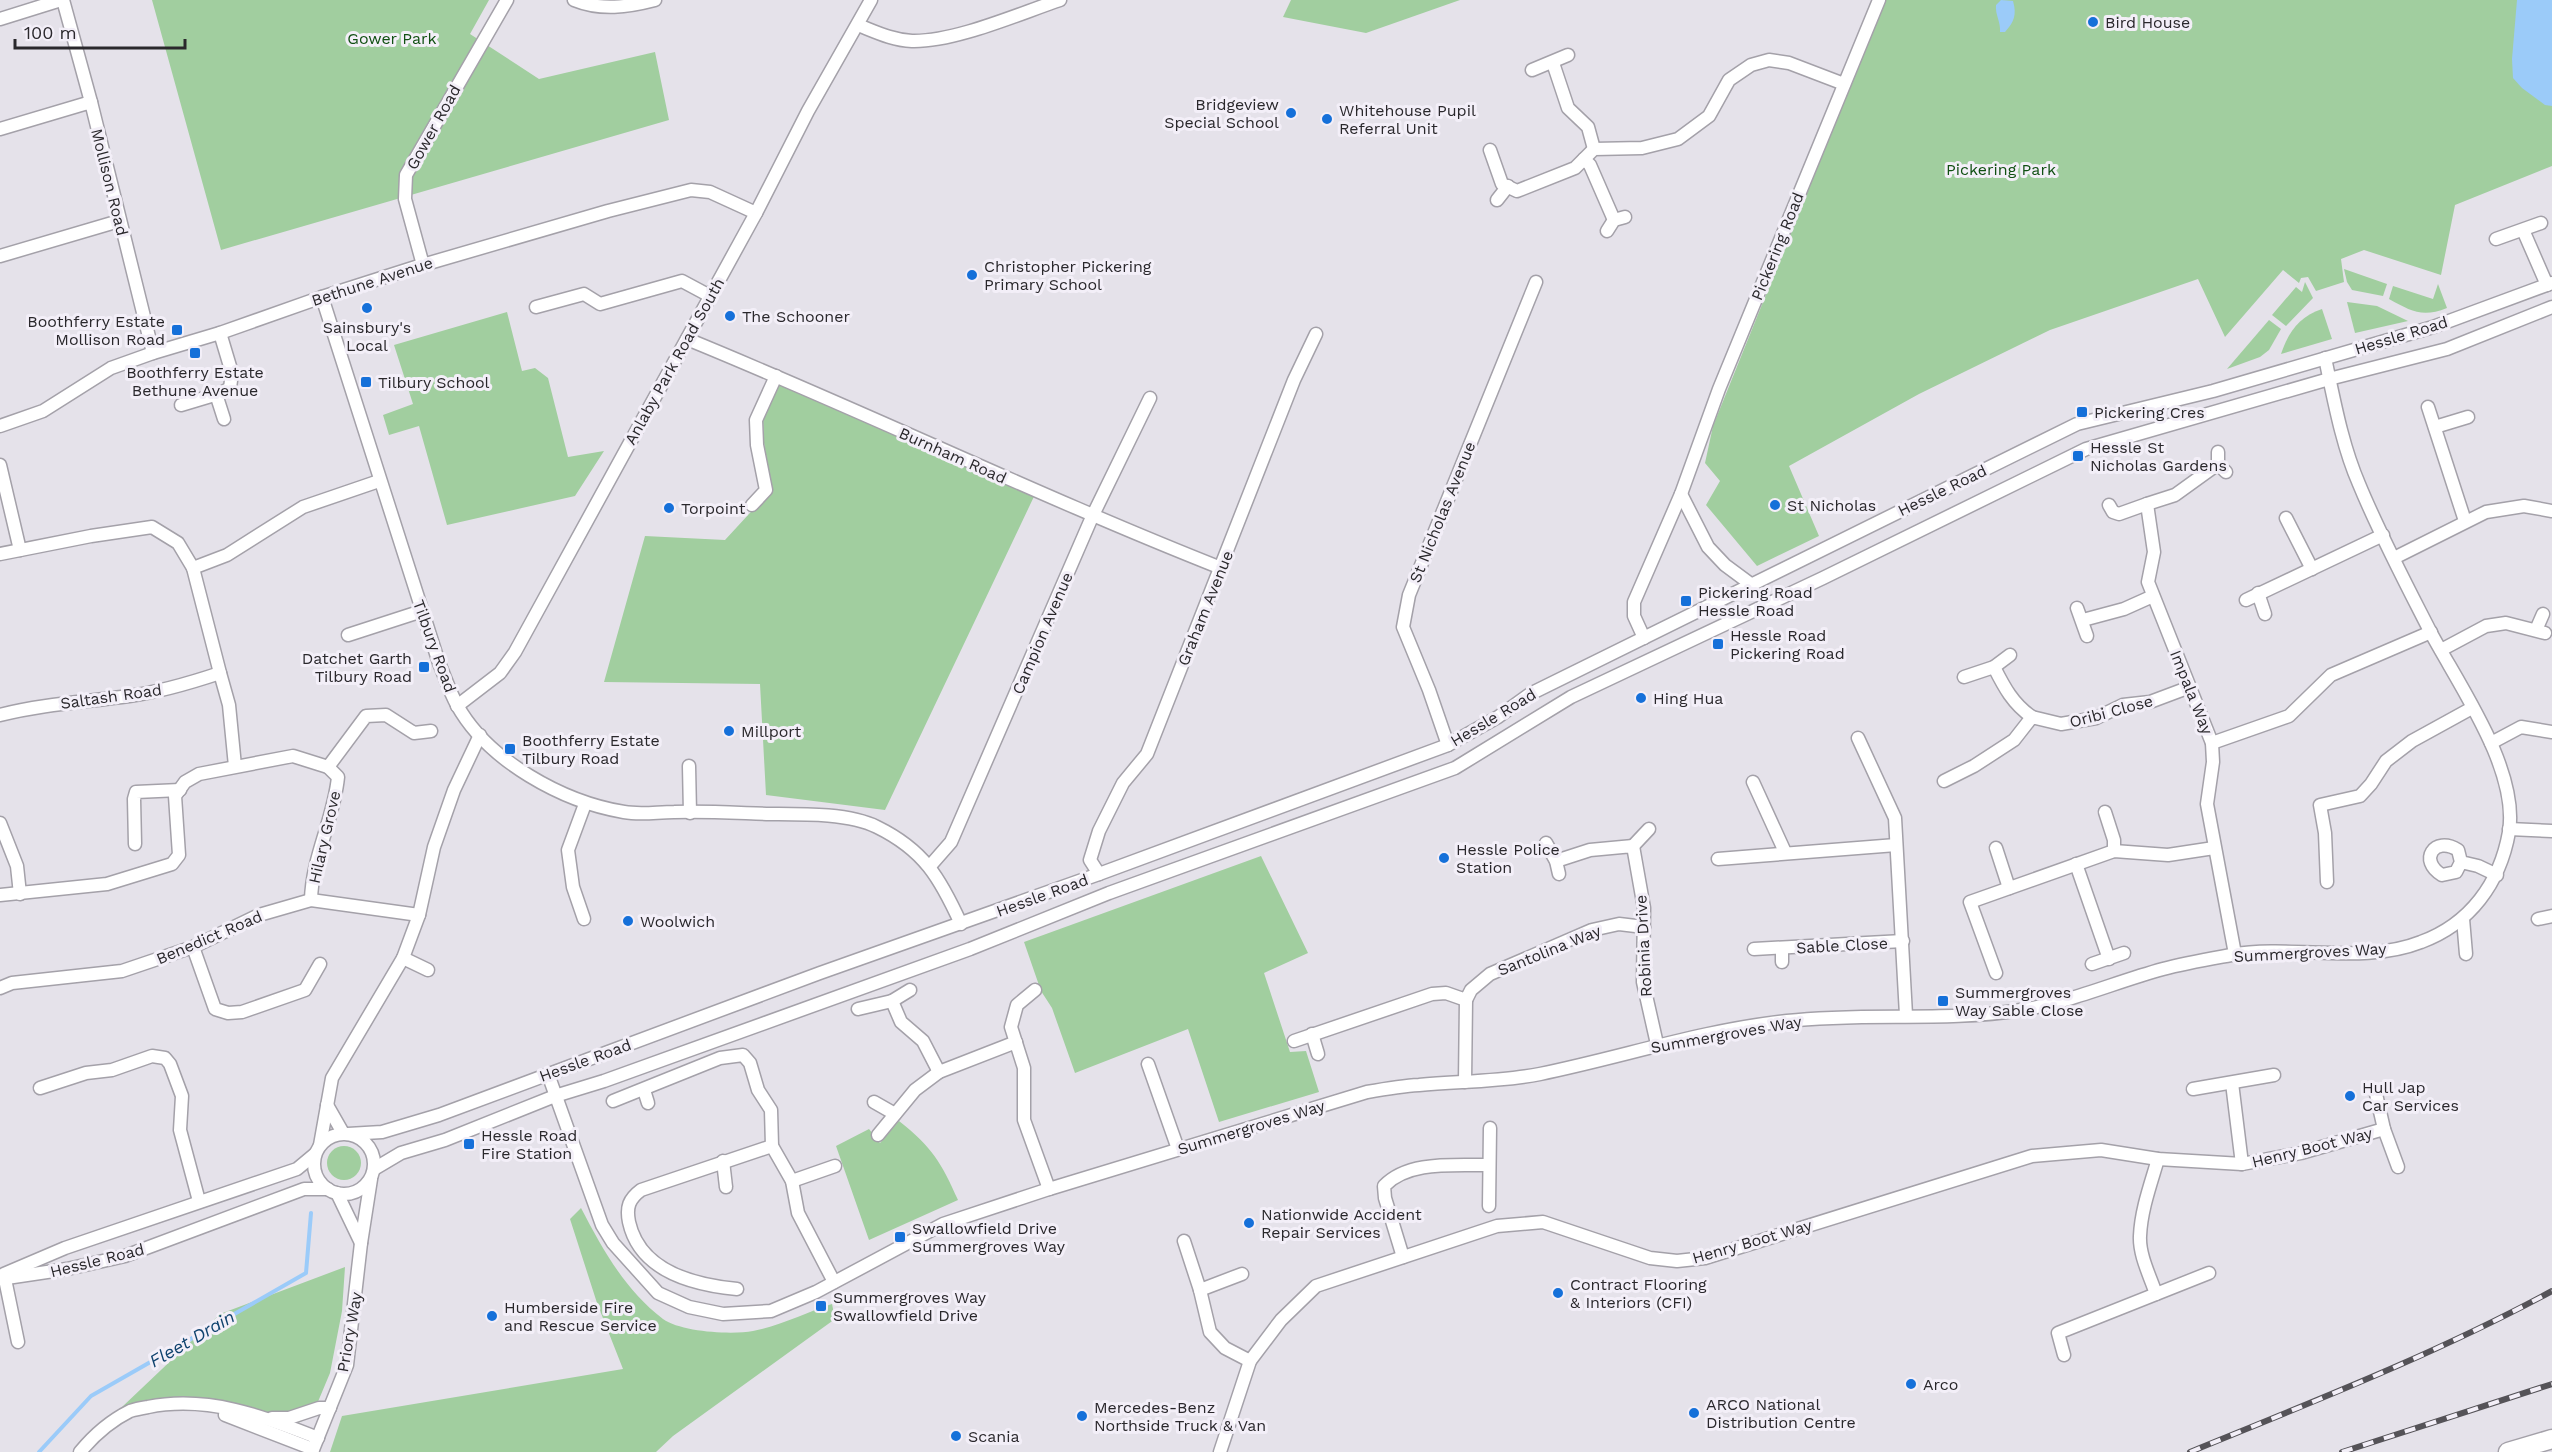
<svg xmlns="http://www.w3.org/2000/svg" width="2552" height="1452" font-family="'Work Sans',sans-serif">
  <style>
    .green { fill: #a1ce9f }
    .water { fill: #9bcbf9 }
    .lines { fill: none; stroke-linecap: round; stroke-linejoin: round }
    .stream { stroke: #9bcbf9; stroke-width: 4 }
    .minor-casing { stroke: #a4a1a9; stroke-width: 15 }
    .highway-casing { stroke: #a4a1a9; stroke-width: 21 }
    .minor { stroke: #fff; stroke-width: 12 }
    .highway { stroke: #fff; stroke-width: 18 }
    .rail-casing { stroke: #555358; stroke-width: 6 }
    .rail { stroke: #f3eff8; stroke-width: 4; stroke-dasharray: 11; stroke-linecap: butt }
    .poi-dot { fill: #1570d9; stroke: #f3eff8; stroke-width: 2 }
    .labels { text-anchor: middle; stroke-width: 6; stroke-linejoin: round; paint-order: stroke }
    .poi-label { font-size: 16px; fill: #2a282c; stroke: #f3eff8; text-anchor: start }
    .park-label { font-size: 16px; fill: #105012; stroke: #f3eff8 }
    .street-label { font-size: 16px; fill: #2a282c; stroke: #f3eff8 }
    .water-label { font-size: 18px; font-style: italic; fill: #10436e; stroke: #f3eff8 }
  </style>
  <rect width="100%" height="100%" fill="#e5e2ea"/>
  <g class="green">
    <polygon points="152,0 489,0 470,34 539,79 655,52 669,120 221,250"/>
    <polygon points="1291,0 1460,0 1366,33 1283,17"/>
    <polygon points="1885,0 2552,0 2552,166 2455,205 2441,275 2364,250 2341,259 2344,282 2316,291 2308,277 2301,278 2299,283 2283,270 2225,337 2198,279 2050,330 1919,394 1789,466 1819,536 1757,566 1706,505 1720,481 1705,463 1713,426"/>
    <polygon points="2344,269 2387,284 2383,296 2352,290 2347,282"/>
    <polygon points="2305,282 2313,298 2286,326 2272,315 2296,287 2302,292"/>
    <path d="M2438,284L2447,308C2422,318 2411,311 2389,299L2393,286L2433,299Z"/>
    <polygon points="2347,302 2377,306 2408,321 2355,333"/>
    <path d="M2322,309L2332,339L2281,354C2289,331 2299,317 2322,309Z"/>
    <polygon points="507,312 522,371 535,368 548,378 568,457 604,451 575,496 447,525 419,426 389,435 383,415 413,404 394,345"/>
    <polygon points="2269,320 2281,329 2269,350 2260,357 2227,369"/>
    <polygon points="783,374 1039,486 885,810 766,795 760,684 604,682 645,536 725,540 772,489 764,443 763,418"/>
    <polygon points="1261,856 1308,953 1264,973 1290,1052 1306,1051 1319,1092 1219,1122 1188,1029 1075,1073 1052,1008 1041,991 1024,942"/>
    <path d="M899,1121C932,1147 941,1162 958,1200L869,1240L836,1146L869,1129L880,1143Z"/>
    <circle cx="344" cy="1163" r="17"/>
    <path d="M581,1208C603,1250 625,1290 663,1319C681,1332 732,1335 753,1331C780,1326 807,1312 832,1304L835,1319L673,1436L656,1452H330L342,1416L623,1369L597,1303L570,1219Z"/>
    <polygon points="345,1267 342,1311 330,1373 312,1416 290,1427 221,1402 181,1397 122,1407 220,1314"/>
  </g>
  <g class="water">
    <path d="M2001,0L2013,1C2017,15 2014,22 2005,32H2000C2001,22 1995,15 1996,5Z"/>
    <polygon points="2517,0 2552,0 2552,106 2545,105 2522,88 2513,78 2512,59"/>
  </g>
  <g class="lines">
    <polyline class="stream" points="39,1452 91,1396 306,1273 311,1213"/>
    <defs>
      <g id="minor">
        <polyline points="63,0 91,102"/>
        <path d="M574,0C601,11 628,7 655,0"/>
        <polyline points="0,19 61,0"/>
        <path d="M858,25C876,32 892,40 912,41C955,42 1018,14 1060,0"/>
        <polyline points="1553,63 1568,108 1588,127 1594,149"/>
        <polyline points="1532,70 1568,55"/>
        <polyline points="0,129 91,102 153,353"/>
        <polyline points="1490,150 1502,184 1517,191 1575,168 1594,149 1642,148 1678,139 1709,116 1729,80 1751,65 1769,60 1789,63 1844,84"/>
        <polyline points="1584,159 1590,165 1614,220"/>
        <polyline points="1497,200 1508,186"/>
        <polyline points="2523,230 2547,285"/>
        <polyline points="1607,231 1614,220 1625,217"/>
        <polyline points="2496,239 2541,223"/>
        <polyline points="0,256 119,221"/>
        <polyline points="423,265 405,199 406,175 507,0"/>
        <path d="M322,297L439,663C445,677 450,692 457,705C488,761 563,802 624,812C641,815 657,812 674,812C706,811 738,813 770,814C801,814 849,813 877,827C924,850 940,878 961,924"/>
        <polyline points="536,307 584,294 600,304 682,281 710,296"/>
        <path d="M687,339C866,412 1041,497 1221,568"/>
        <polyline points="216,394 224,419"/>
        <polyline points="181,405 221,393 230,388 232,373 220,333"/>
        <polyline points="2428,407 2465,521"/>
        <polyline points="0,426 43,411 111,368 153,353 220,333 322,297 419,266 608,211 691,190 710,192 756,213"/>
        <polyline points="2435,427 2468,417"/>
        <polyline points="2218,452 2218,464 2226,472"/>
        <polyline points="2218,464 2175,495 2147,504 2154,552 2148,582 2212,743 2213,762 2207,804 2235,954"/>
        <polyline points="0,465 20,550"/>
        <polyline points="1681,494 1708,547 1725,565 1752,585"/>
        <polyline points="752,505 766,490 757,445 756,420 776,376"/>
        <polyline points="2109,505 2113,512 2119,514 2147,504"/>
        <polyline points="2286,518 2312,569"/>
        <path d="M0,554L91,536L152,527L178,543L193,568L220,673C190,683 160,692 129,696C86,702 43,704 0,715"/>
        <polyline points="2394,558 2486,512 2524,506 2552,511"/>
        <polyline points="193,568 227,555 303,507 379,481"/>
        <polyline points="2258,593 2265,614"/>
        <polyline points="2246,600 2383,535"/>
        <polyline points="2077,608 2087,636"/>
        <polyline points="2083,620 2124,609 2153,596"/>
        <polyline points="2536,630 2543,614"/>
        <polyline points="348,635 422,611"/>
        <polyline points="1644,638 1634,616 1634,602 1681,494 1719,389 1879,0"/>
        <polyline points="2441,650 2486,626 2506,623 2545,633"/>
        <path d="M1994,667C2004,687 2013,704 2032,717"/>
        <polyline points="220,673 229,705 235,766"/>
        <polyline points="1964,677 1994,667 2010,655"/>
        <polyline points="457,706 500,673 515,652 756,213 808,111 871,0"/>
        <polyline points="1858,738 1895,818 1906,1015"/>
        <polyline points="2212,743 2289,716 2331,675 2431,632"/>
        <polyline points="2491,743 2521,727 2552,732"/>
        <polyline points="1448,745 1429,690 1403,627 1409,595 1536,282"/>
        <polyline points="689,766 690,813"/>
        <polyline points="1944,781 1974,766 2014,740 2032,717 2061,724 2096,718 2123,705 2150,702 2190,687"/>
        <polyline points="1753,782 1785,852"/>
        <polyline points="2105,812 2114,840 2114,851"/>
        <polyline points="0,823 17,866 20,894"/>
        <polyline points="2509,829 2552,831"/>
        <polyline points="1546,843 1556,861 1559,874"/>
        <polyline points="135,844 134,799 136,792 180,790"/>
        <polyline points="1633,846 1649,829"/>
        <polyline points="1996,848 2009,888"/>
        <polyline points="1718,859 1896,845"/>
        <polyline points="1556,861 1590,850 1633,846 1644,908 1643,982 1657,1044"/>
        <path d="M2461,862L2458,850C2434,835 2418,861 2442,875L2456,872L2461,862L2478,866L2497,875"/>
        <polyline points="2076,864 2109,959"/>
        <polyline points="930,866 951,842 1092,517 1150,398"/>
        <polyline points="1099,874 1090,860 1099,831 1123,783 1147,754 1294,380 1316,334"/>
        <polyline points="2327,882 2325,833 2320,805 2360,796 2371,784 2386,761 2412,741 2472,708"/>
        <polyline points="0,895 107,884 172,864 179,855 175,796 185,782 199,774 293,756 328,767"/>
        <path d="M311,900C312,857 334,819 338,777L328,767L366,716L386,715L414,733L431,731"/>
        <polyline points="584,919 573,887 568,850 585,804"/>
        <polyline points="2463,919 2466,954"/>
        <polyline points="2538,919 2552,916"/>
        <polyline points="193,947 215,1009 228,1013 242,1012 305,990 320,964"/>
        <polyline points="1782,948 1782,962"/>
        <polyline points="1754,949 1903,941"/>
        <polyline points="403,958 428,970"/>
        <polyline points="2092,964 2124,953"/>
        <polyline points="1996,973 1970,902 2114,851 2168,855 2214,848"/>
        <polyline points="0,988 12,983 122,971 193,947 259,915 311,900 419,915"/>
        <polyline points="1035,990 1017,1005 1011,1027 1024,1068 1024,1120 1049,1189"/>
        <polyline points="892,1001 901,1022 923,1041 939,1072"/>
        <polyline points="858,1009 892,1001 910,990"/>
        <polyline points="1312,1034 1318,1054"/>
        <polyline points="1294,1041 1432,994 1446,993 1466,1000 1471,990 1490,974 1592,930 1619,924 1644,927"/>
        <polyline points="1148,1064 1178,1149"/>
        <path d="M548,1074L602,1225L613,1243L658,1293L689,1307L723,1314L771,1311L816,1292L943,1224L1049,1189L1367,1092C1384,1089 1401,1086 1419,1085C1459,1081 1500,1082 1540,1074C1623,1057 1702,1030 1787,1021C1865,1012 1944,1022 2021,1010C2071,1002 2115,982 2163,969C2185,963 2209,959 2231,955C2293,944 2363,965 2421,942C2470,924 2500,883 2509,832C2519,770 2460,687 2431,633C2406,584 2380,535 2359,484C2342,445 2334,400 2325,358"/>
        <polyline points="1465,1082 1466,1000"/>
        <polyline points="2232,1083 2242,1164"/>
        <polyline points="40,1088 86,1073 112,1070 152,1056 165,1058 170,1064 182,1096 180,1130 199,1201"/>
        <polyline points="2193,1089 2274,1075"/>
        <polyline points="644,1090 648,1103"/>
        <polyline points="2376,1094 2384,1129 2398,1167"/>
        <polyline points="613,1101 720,1058 743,1055 750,1063 758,1090 771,1110 772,1146 792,1181 798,1213 834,1282"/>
        <polyline points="874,1102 895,1114"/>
        <polyline points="327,1105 343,1133"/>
        <circle cx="344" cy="1164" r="30"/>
        <polyline points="348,1134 382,1132 439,1115 820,973 1099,874 1448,745 1498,717 1530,694 2077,424 2213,391 2433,327 2552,283"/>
        <polyline points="878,1135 915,1090 939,1072 1016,1042"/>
        <polyline points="320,1145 332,1078 403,958 419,915 434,847 454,790 480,735"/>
        <polyline points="723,1161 726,1187"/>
        <polyline points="374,1169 401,1153 445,1140 555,1096 604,1081 970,949 1109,893 1455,768 1571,697 1823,578 2086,449 2329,379 2447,349 2552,307"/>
        <polyline points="792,1181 835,1166"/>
        <polyline points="337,1193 361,1243"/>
        <polyline points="1489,1206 1490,1128"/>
        <polyline points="1184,1241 1200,1290 1210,1332 1225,1348 1250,1361"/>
        <path d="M1403,1257L1385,1198L1384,1186C1409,1160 1455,1166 1489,1165"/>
        <polyline points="4,1274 65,1248 297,1169 315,1154"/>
        <polyline points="0,1279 67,1269 125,1256 304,1189 328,1189"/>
        <polyline points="5,1279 18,1342"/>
        <path d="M737,1289C694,1285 640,1272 629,1222C626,1207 629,1199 641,1190L772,1146"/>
        <polyline points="1200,1290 1242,1274"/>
        <path d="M2156,1294C2150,1276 2139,1255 2140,1236C2141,1210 2151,1183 2158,1159"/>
        <polyline points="2064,1355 2058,1333 2209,1273"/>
        <polyline points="225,1415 313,1449"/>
        <polyline points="272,1418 289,1418 319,1408 330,1408"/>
        <path d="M80,1452C94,1435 110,1421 130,1411C136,1409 142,1408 148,1407C207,1395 263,1416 318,1438"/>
        <polyline points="312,1452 347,1365 361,1243 371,1179"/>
        <polyline points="1220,1452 1250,1361 1281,1320 1316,1286 1497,1226 1543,1222 1650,1258 1677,1261 1705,1258 2032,1156 2101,1150 2158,1159 2242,1164 2301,1153 2384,1129"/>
      </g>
      <polyline id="highway" points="2508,1452 2552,1439"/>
    </defs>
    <use href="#minor" class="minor-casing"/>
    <use href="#highway" class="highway-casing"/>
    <use href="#minor" class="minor"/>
    <use href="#highway" class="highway"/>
    <defs>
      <g id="rail">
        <path d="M2190,1452C2312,1402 2436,1354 2552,1291"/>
        <polyline points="2342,1452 2552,1384"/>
      </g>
    </defs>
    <use href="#rail" class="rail-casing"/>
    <use href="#rail" class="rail"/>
  </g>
  <g class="poi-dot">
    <circle cx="2093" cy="22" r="6"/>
    <circle cx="1291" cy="113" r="6"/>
    <circle cx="1327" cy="119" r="6"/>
    <circle cx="972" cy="275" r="6"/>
    <circle cx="367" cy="308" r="6"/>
    <circle cx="730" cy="316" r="6"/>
    <rect x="171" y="324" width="12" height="12" rx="3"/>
    <rect x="189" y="347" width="12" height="12" rx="3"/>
    <rect x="360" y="376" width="12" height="12" rx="3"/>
    <rect x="2076" y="406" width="12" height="12" rx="3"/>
    <rect x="2072" y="450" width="12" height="12" rx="3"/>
    <circle cx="1775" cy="505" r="6"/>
    <circle cx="669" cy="508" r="6"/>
    <rect x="1680" y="595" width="12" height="12" rx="3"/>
    <rect x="1712" y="638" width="12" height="12" rx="3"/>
    <rect x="418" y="661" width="12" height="12" rx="3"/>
    <circle cx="1641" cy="698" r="6"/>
    <circle cx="729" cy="731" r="6"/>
    <rect x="504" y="743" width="12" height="12" rx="3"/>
    <circle cx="1444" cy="858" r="6"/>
    <circle cx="628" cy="921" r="6"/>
    <rect x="1937" y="995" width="12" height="12" rx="3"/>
    <circle cx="2350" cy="1096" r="6"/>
    <rect x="463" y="1138" width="12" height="12" rx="3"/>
    <circle cx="1249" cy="1223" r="6"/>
    <rect x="894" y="1231" width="12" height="12" rx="3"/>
    <circle cx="1558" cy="1293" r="6"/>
    <rect x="815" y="1300" width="12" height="12" rx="3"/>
    <circle cx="492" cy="1316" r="6"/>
    <circle cx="1911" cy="1384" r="6"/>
    <circle cx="1694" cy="1413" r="6"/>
    <circle cx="1082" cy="1416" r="6"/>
    <circle cx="956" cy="1436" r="6"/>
  </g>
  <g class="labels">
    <g class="poi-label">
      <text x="2105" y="28">Bird House</text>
      <text x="1279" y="110" text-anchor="end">Bridgeview<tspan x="1279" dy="18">Special School</tspan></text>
      <text x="1339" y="116">Whitehouse Pupil<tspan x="1339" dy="18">Referral Unit</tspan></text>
      <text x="984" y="272">Christopher Pickering<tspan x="984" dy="18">Primary School</tspan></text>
      <text x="742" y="322">The Schooner</text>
      <text x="165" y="327" text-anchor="end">Boothferry Estate<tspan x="165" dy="18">Mollison Road</tspan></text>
      <text x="367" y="333" text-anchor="middle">Sainsbury's<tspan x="367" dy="18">Local</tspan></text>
      <text x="195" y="378" text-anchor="middle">Boothferry Estate<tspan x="195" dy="18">Bethune Avenue</tspan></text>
      <text x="378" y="388">Tilbury School</text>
      <text x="2094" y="418">Pickering Cres</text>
      <text x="2090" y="453">Hessle St<tspan x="2090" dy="18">Nicholas Gardens</tspan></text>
      <text x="1787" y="511">St Nicholas</text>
      <text x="681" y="514">Torpoint</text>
      <text x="1698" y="598">Pickering Road<tspan x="1698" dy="18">Hessle Road</tspan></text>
      <text x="1730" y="641">Hessle Road<tspan x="1730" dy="18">Pickering Road</tspan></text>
      <text x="412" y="664" text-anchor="end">Datchet Garth<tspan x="412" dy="18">Tilbury Road</tspan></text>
      <text x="1653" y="704">Hing Hua</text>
      <text x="741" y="737">Millport</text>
      <text x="522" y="746">Boothferry Estate<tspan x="522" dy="18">Tilbury Road</tspan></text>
      <text x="1456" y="855">Hessle Police<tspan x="1456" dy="18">Station</tspan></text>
      <text x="640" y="927">Woolwich</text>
      <text x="1955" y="998">Summergroves<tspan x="1955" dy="18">Way Sable Close</tspan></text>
      <text x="2362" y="1093">Hull Jap<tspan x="2362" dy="18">Car Services</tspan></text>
      <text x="481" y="1141">Hessle Road<tspan x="481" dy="18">Fire Station</tspan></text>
      <text x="1261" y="1220">Nationwide Accident<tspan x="1261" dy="18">Repair Services</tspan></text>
      <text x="912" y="1234">Swallowfield Drive<tspan x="912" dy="18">Summergroves Way</tspan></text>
      <text x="1570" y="1290">Contract Flooring<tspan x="1570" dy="18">&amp; Interiors (CFI)</tspan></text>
      <text x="833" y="1303">Summergroves Way<tspan x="833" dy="18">Swallowfield Drive</tspan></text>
      <text x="504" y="1313">Humberside Fire<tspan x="504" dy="18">and Rescue Service</tspan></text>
      <text x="1923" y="1390">Arco</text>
      <text x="1706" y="1410">ARCO National<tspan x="1706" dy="18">Distribution Centre</tspan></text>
      <text x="1094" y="1413">Mercedes-Benz<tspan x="1094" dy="18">Northside Truck &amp; Van</tspan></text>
      <text x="968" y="1442">Scania</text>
    </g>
    <g class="park-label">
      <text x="392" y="44">Gower Park</text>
      <text x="2001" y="175">Pickering Park</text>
    </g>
    <g class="street-label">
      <text transform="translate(433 127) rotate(-61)" y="6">Gower Road</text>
      <text transform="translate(110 182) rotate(76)" y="6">Mollison Road</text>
      <text transform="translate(1777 246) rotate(-68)" y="6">Pickering Road</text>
      <text transform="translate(372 281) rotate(-18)" y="6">Bethune Avenue</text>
      <text transform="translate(2401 335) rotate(-17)" y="6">Hessle Road</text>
      <text transform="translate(674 361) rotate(-61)" y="6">Anlaby Park Road South</text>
      <text transform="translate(953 455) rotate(24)" y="6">Burnham Road</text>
      <text transform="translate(1942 490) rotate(-26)" y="6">Hessle Road</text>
      <text transform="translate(1442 512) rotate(-68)" y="6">St Nicholas Avenue</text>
      <text transform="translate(1205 608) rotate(-68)" y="6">Graham Avenue</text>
      <text transform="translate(1042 633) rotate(-67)" y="6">Campion Avenue</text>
      <text transform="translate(435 646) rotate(70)" y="6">Tilbury Road</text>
      <text transform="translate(2192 692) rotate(68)" y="6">Impala Way</text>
      <text transform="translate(111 696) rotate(-8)" y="6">Saltash Road</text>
      <text transform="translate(2111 711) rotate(-15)" y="6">Oribi Close</text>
      <text transform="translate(1493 717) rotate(-31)" y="6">Hessle Road</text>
      <text transform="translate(324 837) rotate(-77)" y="6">Hilary Grove</text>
      <text transform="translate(1042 895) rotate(-20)" y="6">Hessle Road</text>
      <text transform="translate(209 937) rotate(-23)" y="6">Benedict Road</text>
      <text transform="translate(1842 945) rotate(-3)" y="6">Sable Close</text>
      <text transform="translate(1643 946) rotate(-93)" y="6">Robinia Drive</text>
      <text transform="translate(1549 950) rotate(-22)" y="6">Santolina Way</text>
      <text transform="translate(2310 952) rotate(-3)" y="6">Summergroves Way</text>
      <text transform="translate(1726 1034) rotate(-10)" y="6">Summergroves Way</text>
      <text transform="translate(585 1060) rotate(-20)" y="6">Hessle Road</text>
      <text transform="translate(1251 1127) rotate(-17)" y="6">Summergroves Way</text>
      <text transform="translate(2312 1147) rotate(-14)" y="6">Henry Boot Way</text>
      <text transform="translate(1752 1241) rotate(-16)" y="6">Henry Boot Way</text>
      <text transform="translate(97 1260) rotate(-14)" y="6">Hessle Road</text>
      <text transform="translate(349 1332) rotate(-80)" y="6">Priory Way</text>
    </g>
    <g class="water-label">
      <text transform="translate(192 1339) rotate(-30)" y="6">Fleet Drain</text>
    </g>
  </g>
  <path d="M15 39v9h170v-9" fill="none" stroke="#2a282c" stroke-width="3"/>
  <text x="24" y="39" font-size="18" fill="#2a282c" stroke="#f3eff8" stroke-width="4.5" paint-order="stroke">100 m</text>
</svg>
